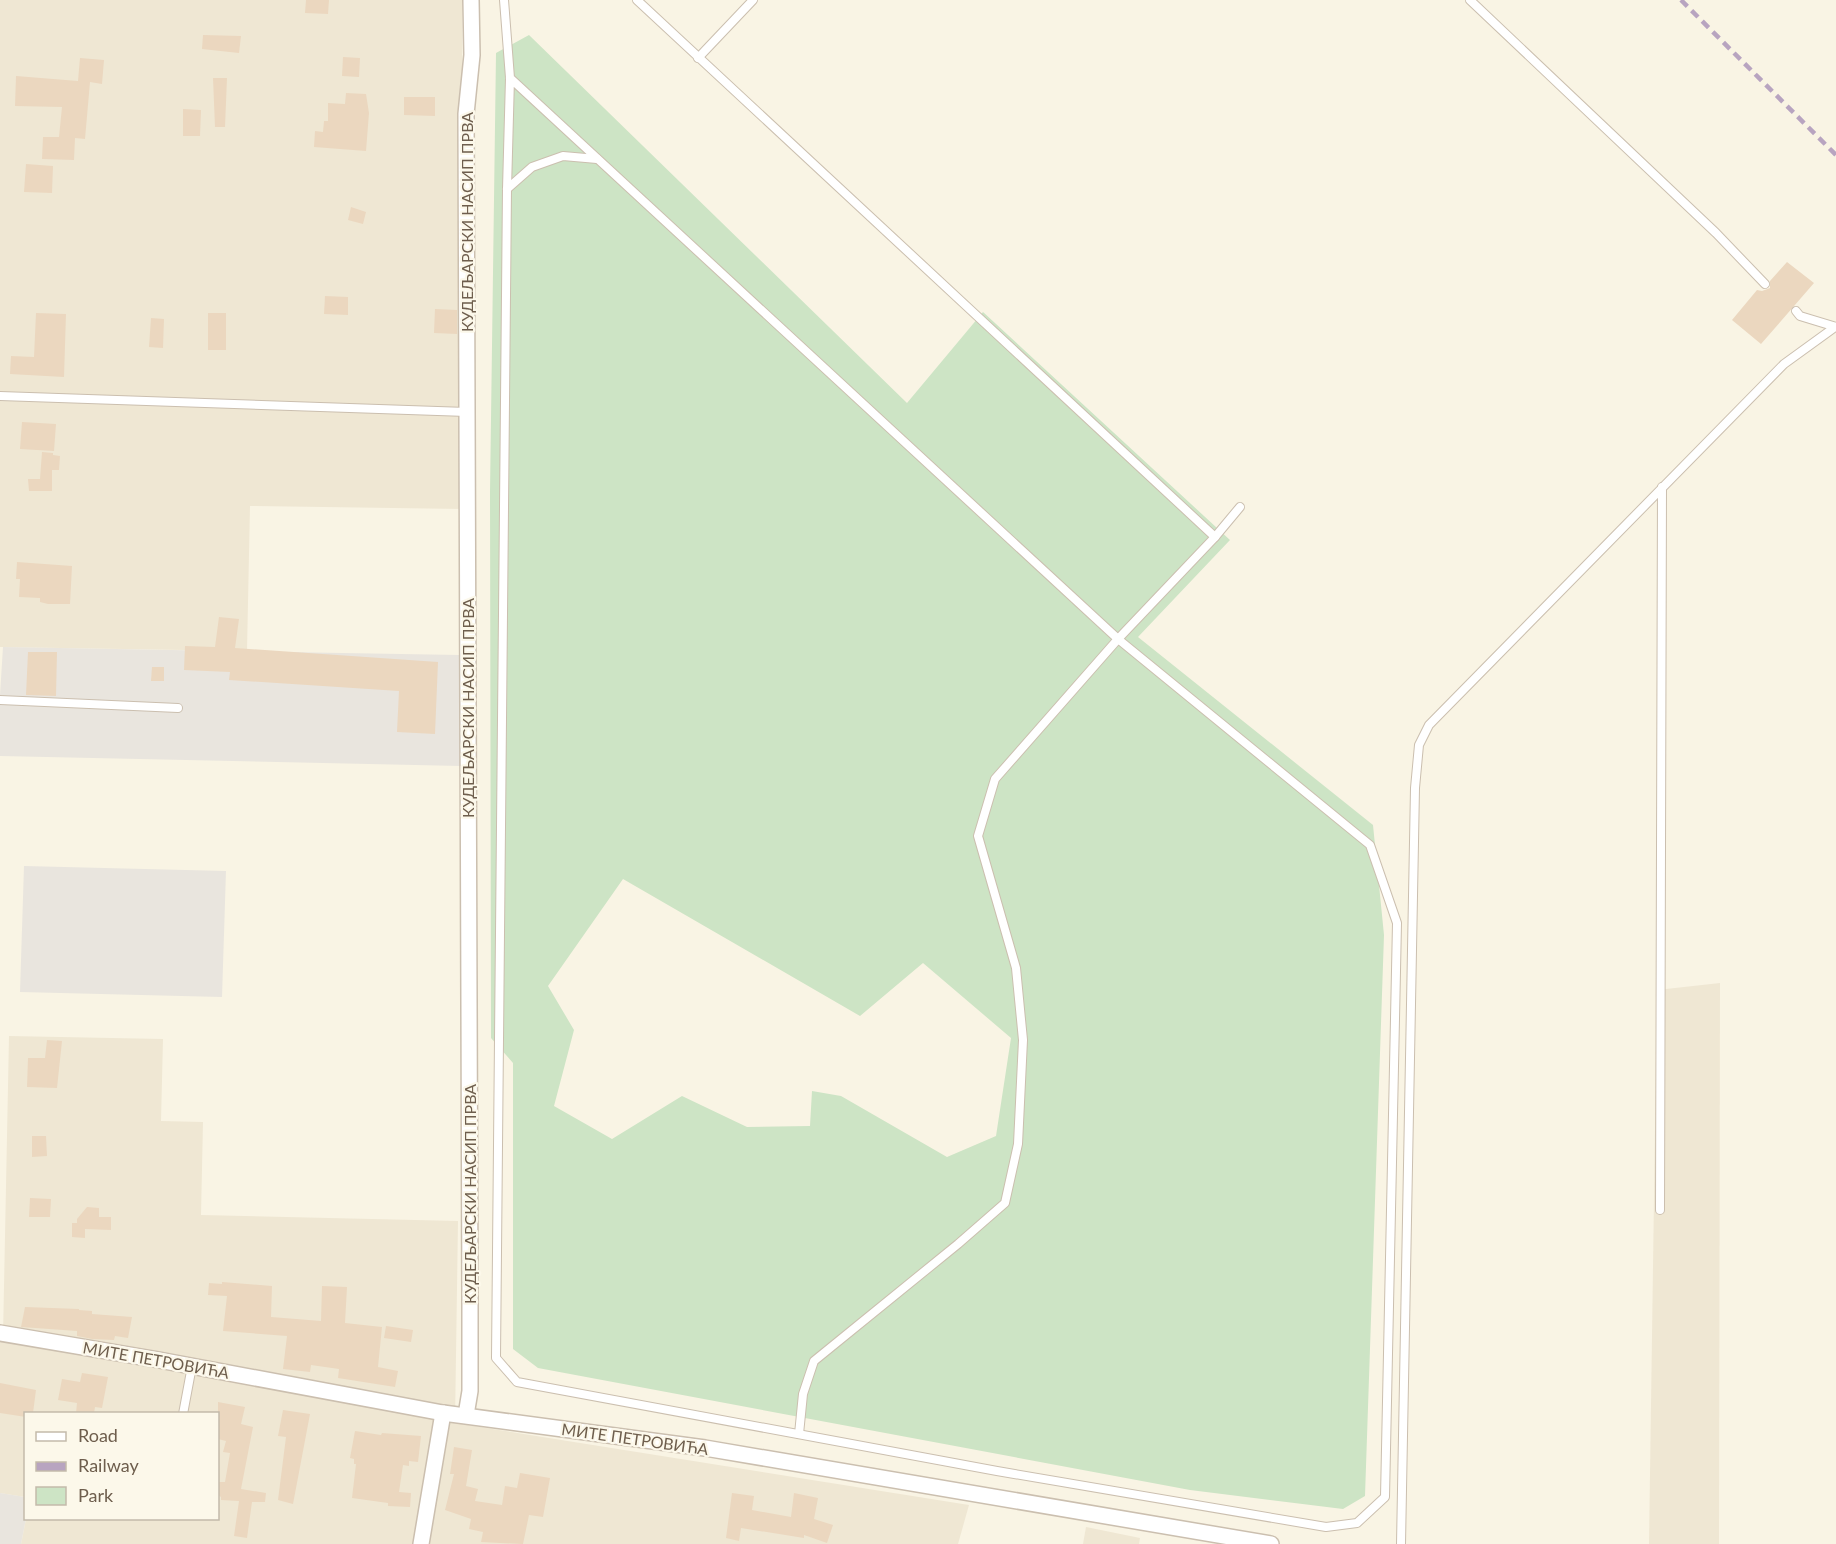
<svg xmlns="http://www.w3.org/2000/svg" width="1836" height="1544" font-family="Lato,sans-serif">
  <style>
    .residential { fill: #efe7d3 }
    .industrial { fill: #e9e5de }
    .green { fill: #cde4c5; fill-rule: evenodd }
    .building { fill: #ebd7bf }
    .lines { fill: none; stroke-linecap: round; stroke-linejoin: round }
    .service-casing { stroke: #cbbfaf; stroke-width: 10 }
    .minor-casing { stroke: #cbbfaf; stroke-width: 18 }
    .service { stroke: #fff; stroke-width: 8 }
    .minor { stroke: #fff; stroke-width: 15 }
    .rail { stroke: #b8a4c0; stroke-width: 4.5; stroke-dasharray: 9 6; stroke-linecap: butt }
    .labels { text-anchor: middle; stroke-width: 4.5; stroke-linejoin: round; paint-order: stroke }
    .street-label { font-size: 16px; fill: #6e5e4d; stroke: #fcf8ea }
  </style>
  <rect width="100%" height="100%" fill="#f9f4e4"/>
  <g class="residential">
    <polygon points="0,0 462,0 463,509 250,506 247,651 0,647"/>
    <polygon points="1720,983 1719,1544 1649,1544 1657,990"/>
    <polygon points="9,1036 163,1039 161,1121 203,1122 201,1215 458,1221 455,1423 969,1505 958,1544 21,1544 26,1519 218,1518 218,1414 26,1414 25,1497 0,1493 0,1338 3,1337"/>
    <polygon points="1086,1527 1140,1538 1139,1544 1083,1544"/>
  </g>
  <g class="industrial">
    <polygon points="3,647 460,655 461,766 0,756 0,695"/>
    <polygon points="24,866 226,871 222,997 20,992"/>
    <polygon points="0,1493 25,1497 26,1519 21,1544 0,1544"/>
  </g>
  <path class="green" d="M529,35L907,403L983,312L1230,540L1138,637L1373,825L1384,935L1365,1496L1343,1509L1190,1490L538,1368L513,1349V1063L491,1038L490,492L496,53ZM623,879L860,1016L923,963L1011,1038L996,1136L947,1157L841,1096L812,1091L810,1126L747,1127L682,1096L612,1139L554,1106L574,1030L548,986Z"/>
  <g class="building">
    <polygon points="306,0 329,0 328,14 305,13"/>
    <polygon points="203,35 241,36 239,53 202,49"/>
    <polygon points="343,57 360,58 359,77 342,76"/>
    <polygon points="80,58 104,60 102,84 90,82 85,139 75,138 74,160 42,159 43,137 59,137 62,107 15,106 16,76 78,81"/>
    <polygon points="213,78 227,78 225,127 215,127"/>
    <polygon points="346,93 366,94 369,113 366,151 314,147 315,131 323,132 324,121 328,121 328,103 345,104"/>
    <polygon points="404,97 435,97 435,116 404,115"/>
    <polygon points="183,109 201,110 200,136 183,136"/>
    <polygon points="26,164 53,166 52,193 24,192"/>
    <polygon points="351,207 366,212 363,224 348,220"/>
    <polygon points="1787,262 1814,283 1761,344 1732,320 1757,290 1762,291 1770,288 1770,281"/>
    <polygon points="325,296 348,297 348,315 324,314"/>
    <polygon points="435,309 457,310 457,334 434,333"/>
    <polygon points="36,313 66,314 64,377 10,374 11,356 34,357"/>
    <rect x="208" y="313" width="18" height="37"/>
    <polygon points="151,318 164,319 163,348 149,347"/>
    <polygon points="22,422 56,424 54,451 20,449"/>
    <polygon points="42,452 53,453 53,455 60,456 59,470 52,470 52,491 29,491 28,479 40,479"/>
    <polygon points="17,562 72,566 70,604 48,604 40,602 40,598 19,597 20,579 16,579"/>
    <polygon points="219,617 239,619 235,648 438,662 435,734 397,732 399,691 229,680 230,672 184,670 185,646 215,647"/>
    <polygon points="28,652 57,652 56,696 26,695"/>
    <polygon points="152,667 164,667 164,681 151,681"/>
    <polygon points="47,1040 62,1041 57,1088 27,1087 28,1058 45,1058"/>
    <polygon points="32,1136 46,1136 47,1156 32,1157"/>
    <polygon points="30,1198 51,1199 50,1217 29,1217"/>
    <polygon points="87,1207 99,1208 99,1217 111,1217 111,1230 85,1229 85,1238 72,1237 72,1223 77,1223 77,1219"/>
    <polygon points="222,1282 272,1286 271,1317 321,1321 322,1286 347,1287 345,1323 382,1327 378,1367 398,1371 395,1387 338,1378 339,1369 311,1365 310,1372 283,1369 287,1336 223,1331 227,1296 208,1295 209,1283 222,1284"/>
    <polygon points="25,1307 79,1309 79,1310 92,1311 92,1314 132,1317 128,1338 115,1336 114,1340 92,1339 77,1336 77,1331 21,1327"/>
    <polygon points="386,1326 413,1330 411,1342 384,1338"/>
    <polygon points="82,1373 108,1377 102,1408 95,1407 94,1413 76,1413 77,1403 58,1400 62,1379 80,1382"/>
    <polygon points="0,1383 36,1390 33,1413 26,1413 26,1417 0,1413"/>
    <polygon points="218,1402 245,1407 241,1424 253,1427 241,1489 266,1493 265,1502 252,1502 247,1538 234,1536 239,1501 221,1500 221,1497 218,1495 218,1482 225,1482 230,1453 223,1452 226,1441 218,1439"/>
    <polygon points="283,1410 310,1414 293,1504 278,1500 286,1437 278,1436"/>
    <polygon points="355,1431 381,1435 382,1433 421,1436 418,1462 409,1461 409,1466 403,1465 399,1492 411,1493 410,1507 388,1506 388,1503 352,1498 356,1464 354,1464 354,1459 350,1458"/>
    <polygon points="454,1447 472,1450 466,1486 478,1489 475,1501 502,1505 505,1486 517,1488 520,1473 550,1478 543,1517 529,1515 523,1544 481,1542 483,1532 469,1529 471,1519 445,1510 454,1474 450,1474"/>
    <polygon points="732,1493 754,1496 752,1510 791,1517 794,1493 818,1498 814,1519 833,1525 827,1543 804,1535 804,1538 741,1528 739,1541 726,1538"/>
  </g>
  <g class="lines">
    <defs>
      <g id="service">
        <polyline points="504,0 510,78 507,189 496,1358 517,1382 997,1471 1326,1527 1357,1523 1385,1497 1397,923 1370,845 1118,639 510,78"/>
        <polyline points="637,0 1215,537"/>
        <polyline points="1470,0 1716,233 1765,284"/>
        <polyline points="698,58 753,0"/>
        <polyline points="507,189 532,167 563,156 597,159"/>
        <polyline points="1796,311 1800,316 1836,327"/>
        <polyline points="0,396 467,412"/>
        <polyline points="0,700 178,708"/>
        <polyline points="1660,1210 1662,487"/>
        <polyline points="183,1414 192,1366"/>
        <polyline points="799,1434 803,1394 814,1361 958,1244 1005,1203 1018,1144 1023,1040 1016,968 978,836 995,779 1118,639 1215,537 1240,507"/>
        <polyline points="1401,1544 1415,788 1419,745 1429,725 1784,364 1835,327"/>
      </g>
      <g id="minor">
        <polyline points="0,1333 159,1360 443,1413 705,1448 1271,1544"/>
        <polyline points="466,1415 470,1391 470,1297 466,114 472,55 471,0"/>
        <polyline points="421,1544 443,1413"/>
      </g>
    </defs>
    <use href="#service" class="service-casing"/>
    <use href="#minor" class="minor-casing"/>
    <use href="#service" class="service"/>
    <use href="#minor" class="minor"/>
    <polyline class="rail" points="1681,0 1836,155"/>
  </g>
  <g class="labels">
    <g class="street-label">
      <text transform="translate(467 222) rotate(-90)" y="6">КУДЕЉАРСКИ НАСИП ПРВА</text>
      <text transform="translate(468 708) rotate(-90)" y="6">КУДЕЉАРСКИ НАСИП ПРВА</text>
      <text transform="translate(470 1194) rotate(-90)" y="6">КУДЕЉАРСКИ НАСИП ПРВА</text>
      <text transform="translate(156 1360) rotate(10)" y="6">МИТЕ ПЕТРОВИЋА</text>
      <text transform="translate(635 1439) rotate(8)" y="6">МИТЕ ПЕТРОВИЋА</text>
    </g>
  </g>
  <rect x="24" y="1412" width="195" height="108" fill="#fcf8ea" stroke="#c3baab" stroke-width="1.5"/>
  <rect x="36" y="1432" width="30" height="9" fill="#ffffff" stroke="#c3baab" stroke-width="1.5"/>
  <text x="78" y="1442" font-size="18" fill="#6e5e4d">Road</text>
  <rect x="36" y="1462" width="30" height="9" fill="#b8a4c0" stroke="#c3baab" stroke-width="1.5"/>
  <text x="78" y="1472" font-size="18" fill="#6e5e4d">Railway</text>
  <rect x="36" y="1487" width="30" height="18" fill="#cde4c5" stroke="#c3baab" stroke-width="1.5"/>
  <text x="78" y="1502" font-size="18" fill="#6e5e4d">Park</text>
</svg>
